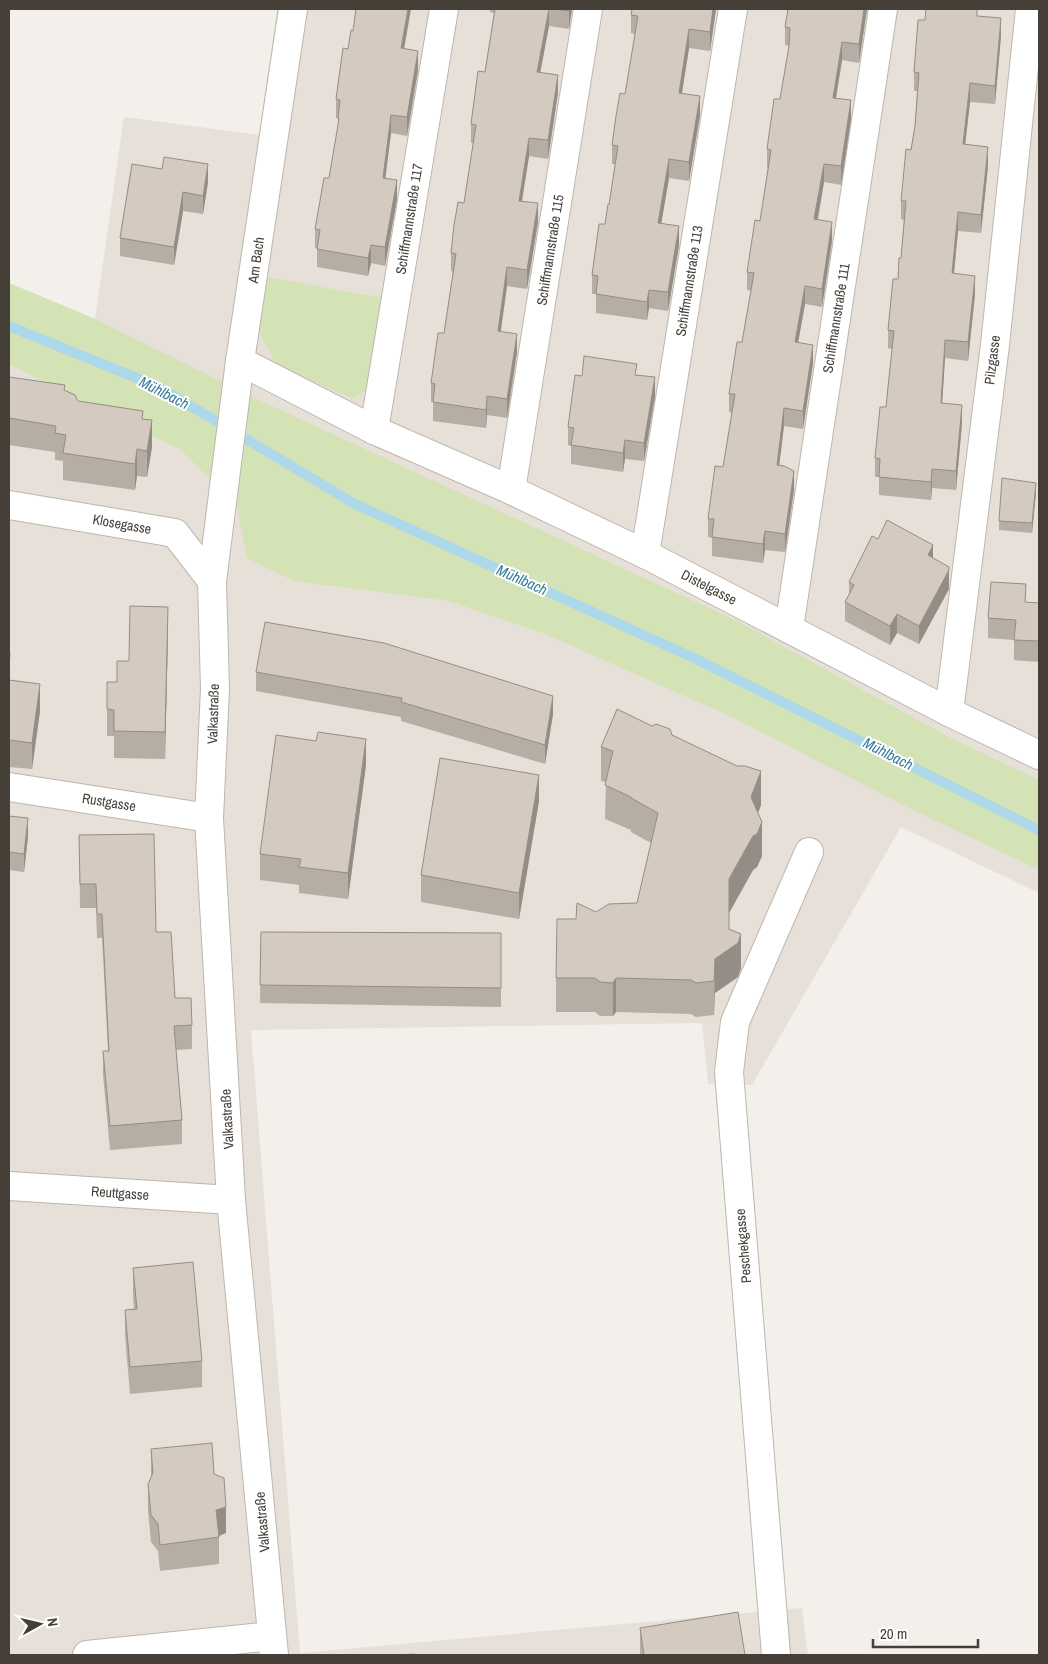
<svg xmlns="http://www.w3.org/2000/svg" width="1048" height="1664" font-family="'Archivo Narrow',sans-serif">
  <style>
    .residential { fill: #e7e0d8 }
    .green { fill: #d4e3b6 }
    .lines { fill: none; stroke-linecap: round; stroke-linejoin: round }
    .stream { stroke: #acd8ea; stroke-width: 10 }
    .minor-casing { stroke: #beb6ad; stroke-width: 30 }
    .minor { stroke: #fff; stroke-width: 28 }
    .wall { fill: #b6aea5 }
    .shaded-wall { fill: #948d86 }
    .building { fill: #d4cac0; stroke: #948d86 }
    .labels { text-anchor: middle; stroke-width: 4; stroke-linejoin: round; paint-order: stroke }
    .street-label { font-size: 14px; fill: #463f38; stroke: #fff }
    .water-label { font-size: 15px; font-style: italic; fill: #377c9a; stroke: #fff }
  </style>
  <rect width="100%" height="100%" fill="#f3efea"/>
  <polygon class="residential" points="277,9 1039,9 1039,893 901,827 752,1085 708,1084 702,1023 251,1030 300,1653 802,1608 808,1655 9,1655 9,283 95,319 124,117 259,135"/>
  <g class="green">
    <polygon points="267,277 383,298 368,389 354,399 277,366 258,330"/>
    <polygon points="9,283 95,319 259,400 737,621 951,738 1039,780 1039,870 911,809 734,718 545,634 449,601 294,581 247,558 237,507 181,450 9,364"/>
  </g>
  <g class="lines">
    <polyline class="stream" points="9,326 159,387 355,504 696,659 1039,830"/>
    <defs>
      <g id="minor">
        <polyline points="293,9 240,361 374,430 511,490 645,554 949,712 1039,755"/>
        <polyline points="240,361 212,581 215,689 209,818 231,1200 274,1655"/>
        <polyline points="374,430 444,9"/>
        <polyline points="511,490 588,9"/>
        <polyline points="9,505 175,533 212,581"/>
        <polyline points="645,554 733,9"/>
        <polyline points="789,628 883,9"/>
        <polyline points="949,712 995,345 1030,9"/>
        <polyline points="9,787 209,818"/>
        <polyline points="9,1186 231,1200"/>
        <polyline points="87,1655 272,1636"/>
        <polyline points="776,1655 729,1072 735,1022 809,852"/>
      </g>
    </defs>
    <use href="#minor" class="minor-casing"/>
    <use href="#minor" class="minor"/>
  </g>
  <g class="wall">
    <polygon points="490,9 572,9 569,29 549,26 540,72 558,93 551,139 548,159 529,156 522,201 538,222 527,289 507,286 501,331 517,352 507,418 487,415 486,428 433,421 433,402 431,402 431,383 444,333 453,272 451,271 451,253 464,203 474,143 471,143 471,124 485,72 494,13 490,12"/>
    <polygon points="632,9 716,9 710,51 689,48 682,93 700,115 689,181 669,178 661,224 679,245 668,311 649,308 647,320 596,313 596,294 592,294 592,275 605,224 609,205 615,164 612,164 612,145 625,94 635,34 631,33 631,15"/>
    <polygon points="867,9 859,63 842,60 836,98 851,119 841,185 824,182 818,220 832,241 822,307 805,304 798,342 813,363 803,429 784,426 779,465 794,490 785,552 765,550 763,563 712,556 712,538 708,537 708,519 723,467 732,413 729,412 729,394 742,342 751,291 747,290 747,272 760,221 768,168 767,168 767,149 780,99 789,46 785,45 785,27"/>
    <polygon points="977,16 1001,36 995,104 970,102 965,145 988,166 981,233 958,231 954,274 975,294 968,361 945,358 942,403 962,423 956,490 932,488 931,500 879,495 879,477 875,477 875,458 886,407 892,349 888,348 888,330 898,279 901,258 904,220 901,219 901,201 915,126 917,91 914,91 914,72 925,20"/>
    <polygon points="353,31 404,49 418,70 407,136 391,133 385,178 397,199 385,266 371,263 368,276 317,267 317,248 315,248 315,229 329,178 338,127 338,118 336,118 336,99"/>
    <polygon points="132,164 208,182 203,214 183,211 174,265 120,256 120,238"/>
    <polygon points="637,375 655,396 644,461 625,459 623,472 571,464 571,446 568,445 568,427 582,376"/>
    <polygon points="9,377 65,391 78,401 143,419 152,447 147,477 137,476 135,490 63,480 63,461 55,460 55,452 9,445"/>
    <polygon points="1036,493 1032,533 999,530 999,521"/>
    <polygon points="878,539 933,558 949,585 949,589 919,644 897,633 890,645 845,621 845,602 849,594 849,582"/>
    <polygon points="1026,602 1039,603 1039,662 1014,660 1014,640 988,638 988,618"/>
    <polygon points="168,633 165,759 114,758 114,736 107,736 107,682 117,682 129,661"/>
    <polygon points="9,653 10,680 40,711 32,769 9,767"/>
    <polygon points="256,672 553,714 545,764 401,721 401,717 256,691"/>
    <polygon points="672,735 761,805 758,813 762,856 757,867 753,870 729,913 729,929 741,968 738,977 715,993 714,1015 696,1017 691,1014 616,1012 613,1016 600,1016 595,1012 556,1012 556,978 576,919 596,912 637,903 651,843 631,832 631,830 605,819 606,782 601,781 601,747"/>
    <polygon points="366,765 348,899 299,893 299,885 260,880 260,854"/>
    <polygon points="539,801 519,919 421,902 421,875"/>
    <polygon points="9,816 28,837 24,872 9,870"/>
    <polygon points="79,835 156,932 175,998 192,1025 192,1049 176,1050 182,1120 182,1144 110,1150 103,1075 103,1051 108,1051 102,938 97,938 96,908 80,908"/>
    <polygon points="261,932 501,933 501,1007 260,1003"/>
    <polygon points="133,1268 202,1361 202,1387 130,1394 125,1336 125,1310 134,1309 133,1295"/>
    <polygon points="151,1449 214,1474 226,1533 219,1536 219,1564 160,1571 158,1551 151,1542 148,1511 148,1484 151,1477"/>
    <polygon points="640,1628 745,1655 640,1655"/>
  </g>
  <g class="shaded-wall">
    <polygon points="408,9 411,9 401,67 401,48"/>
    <polygon points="549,9 549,26 537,90 537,72"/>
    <polygon points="569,9 572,9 569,29"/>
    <polygon points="713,9 716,9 710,51 710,32"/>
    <polygon points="864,9 867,9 859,63 859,44"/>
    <polygon points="1001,18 1001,36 995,104 995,86"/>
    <polygon points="689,29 689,48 679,111 679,93"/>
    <polygon points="842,42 842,60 833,116 833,98"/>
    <polygon points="418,51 418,70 407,136 407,117"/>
    <polygon points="558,75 558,93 548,159 548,140"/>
    <polygon points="970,83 970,102 963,163 963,144"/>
    <polygon points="700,96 700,115 689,181 689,162"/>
    <polygon points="851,100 851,119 841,185 841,166"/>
    <polygon points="391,115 391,133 383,197 383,178"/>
    <polygon points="529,138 529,156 519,219 519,201"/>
    <polygon points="988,147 988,166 981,233 981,215"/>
    <polygon points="669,159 669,178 658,242 658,223"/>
    <polygon points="208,164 208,182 203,214 203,196"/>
    <polygon points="824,164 824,182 814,238 814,219"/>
    <polygon points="397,180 397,199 385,266 385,247"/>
    <polygon points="183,192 183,211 174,265 174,247"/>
    <polygon points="538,203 538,222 527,289 527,270"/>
    <polygon points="958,212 958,231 952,292 952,273"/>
    <polygon points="832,222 832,241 822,307 822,289"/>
    <polygon points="679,226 679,245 668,311 668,292"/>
    <polygon points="371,245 371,263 368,276 368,258"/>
    <polygon points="507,267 507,286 498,349 498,331"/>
    <polygon points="975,276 975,294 968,361 968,342"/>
    <polygon points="805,286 805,304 795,360 795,342"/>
    <polygon points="649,290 649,308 647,320 647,302"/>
    <polygon points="517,334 517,352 507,418 507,399"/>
    <polygon points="945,340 945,358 941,421 941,403"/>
    <polygon points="813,345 813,363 803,429 803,411"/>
    <polygon points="655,377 655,396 644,461 644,443"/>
    <polygon points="487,396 487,415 486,428 486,410"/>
    <polygon points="962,405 962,423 956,490 956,471"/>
    <polygon points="784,408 784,426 777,483 777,465"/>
    <polygon points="152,420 152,447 147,477 147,451"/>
    <polygon points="625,440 625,459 623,472 623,453"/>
    <polygon points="137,449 137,476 135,490 135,464"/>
    <polygon points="932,469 932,488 931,500 931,482"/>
    <polygon points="794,471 794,490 785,552 785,534"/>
    <polygon points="1036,483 1036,493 1032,533 1032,523"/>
    <polygon points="765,531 765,550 763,563 763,544"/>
    <polygon points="933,545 933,564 928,555"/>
    <polygon points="949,567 949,589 919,644 919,626"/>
    <polygon points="168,607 168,633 165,759 165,732"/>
    <polygon points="897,614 897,633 890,645 890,626"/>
    <polygon points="10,653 10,680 9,694 9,667"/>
    <polygon points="40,684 40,711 32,769 32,743"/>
    <polygon points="553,696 553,714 545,764 545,745"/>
    <polygon points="366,739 366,765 348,899 348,873"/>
    <polygon points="761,771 761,805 751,831 751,797"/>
    <polygon points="539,775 539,801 519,919 519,893"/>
    <polygon points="28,818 28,837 24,872 24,854"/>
    <polygon points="762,822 762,856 757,867 753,870 729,913 729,879 753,836"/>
    <polygon points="741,934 741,968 738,977 715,993 714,1015 715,959"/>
    <polygon points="616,978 616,1012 613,1016 613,983"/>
    <polygon points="226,1507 226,1533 216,1537 216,1510"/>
  </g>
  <g class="building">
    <polygon points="356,9 408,9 401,48 418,51 407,117 391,115 383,178 397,180 385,247 371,245 368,258 317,249 320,230 315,229 324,178 329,178 339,119 338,119 340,100 336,99 343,48 348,49 351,30 353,31"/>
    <polygon points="495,9 549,9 537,72 558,75 548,140 529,138 519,201 538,203 527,270 507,267 498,331 517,334 507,399 487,396 486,410 433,402 435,384 431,383 438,333 444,333 456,254 451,253 454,225 458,202 464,203 476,125 471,124 478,71 485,72"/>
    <polygon points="556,9 569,9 569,11"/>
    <polygon points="632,9 713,9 710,32 689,29 679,93 700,96 689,162 669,159 658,223 679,226 668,292 649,290 647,302 596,294 598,276 592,275 599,224 605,224 608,204 609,205 618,146 612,145 616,116 620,93 625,94 638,16 631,15"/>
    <polygon points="788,9 864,9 859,44 842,42 833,98 851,100 841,166 824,164 814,219 832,222 822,289 805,286 795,342 813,345 803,411 784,408 777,465 784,466 794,471 785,534 765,531 763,544 712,537 714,519 708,519 715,466 723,467 735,394 729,394 737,342 742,342 754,273 747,272 755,220 760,221 771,150 767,149 774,99 780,99 789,46 790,28 785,27"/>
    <polygon points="926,9 977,9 977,16 1001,18 995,86 970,83 963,144 988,147 981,215 958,212 952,273 975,276 968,342 945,340 941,403 962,405 956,471 932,469 931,482 879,477 880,459 875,458 880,407 886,407 888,387 894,331 888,330 893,279 898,279 899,258 901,258 906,201 901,201 906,149 911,150 915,126 919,73 914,72 918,20 925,20"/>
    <polygon points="164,157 208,164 203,196 183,192 174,247 120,238 132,164 162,169"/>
    <polygon points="584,356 637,364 635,375 655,377 644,443 625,440 623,453 571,445 574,428 568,427 575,375 582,376"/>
    <polygon points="9,377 65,385 64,390 75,395 78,401 143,411 142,419 152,420 147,451 137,449 135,464 63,453 66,435 55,433 56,426 9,418"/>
    <polygon points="1002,478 1036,483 1032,523 999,521"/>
    <polygon points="887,520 933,545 928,555 949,567 949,570 919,626 897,614 890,626 845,602 854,585 849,582 872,536 878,539"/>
    <polygon points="991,582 1026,584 1025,602 1039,603 1039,641 1014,640 1016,620 988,618"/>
    <polygon points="130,606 168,607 165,732 114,731 114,710 107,709 107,682 117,682 117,661 129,661"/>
    <polygon points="265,622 384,643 553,696 545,745 401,702 402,698 256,672"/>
    <polygon points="9,653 10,653 9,667"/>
    <polygon points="9,680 40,684 32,743 9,740"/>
    <polygon points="617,709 652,726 656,724 670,729 672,735 737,766 745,766 761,771 751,797 762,822 757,834 753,836 729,879 729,929 741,934 738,943 715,959 714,981 696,983 691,980 616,978 613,983 600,982 595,978 556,978 557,919 576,919 577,903 596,912 609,904 637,903 658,813 631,798 631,797 605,785 613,751 601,747"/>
    <polygon points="318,732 366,739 348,873 299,867 301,859 260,854 276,735 316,741"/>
    <polygon points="440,758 539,775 519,893 421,875"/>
    <polygon points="9,816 28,818 24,854 9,852"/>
    <polygon points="154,834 156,932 171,932 175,998 191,998 192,1025 174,1026 182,1120 110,1126 103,1051 109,1051 102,914 97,914 96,884 80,884 79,835"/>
    <polygon points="261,932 501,933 501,988 260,985"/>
    <polygon points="193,1262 202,1361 130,1367 125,1310 137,1309 133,1268"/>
    <polygon points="212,1443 214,1474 224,1478 226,1507 216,1510 219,1537 160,1545 158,1524 151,1515 148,1484 153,1473 151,1449"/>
    <polygon points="738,1612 745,1655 644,1655 640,1628"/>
    <polygon points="415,1654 415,1655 395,1655"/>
  </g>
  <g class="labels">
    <g class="street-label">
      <text transform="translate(409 219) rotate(-81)" y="5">Schiffmannstraße 117</text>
      <text transform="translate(550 250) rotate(-81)" y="5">Schiffmannstraße 115</text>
      <text transform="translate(256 260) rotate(-82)" y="5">Am Bach</text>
      <text transform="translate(689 281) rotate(-81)" y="5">Schiffmannstraße 113</text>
      <text transform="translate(836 318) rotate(-81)" y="5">Schiffmannstraße 111</text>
      <text transform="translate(992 360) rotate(-83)" y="5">Pilzgasse</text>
      <text transform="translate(122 524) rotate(10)" y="5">Klosegasse</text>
      <text transform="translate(709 587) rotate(27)" y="5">Distelgasse</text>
      <text transform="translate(213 714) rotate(-88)" y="5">Valkastraße</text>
      <text transform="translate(109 802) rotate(9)" y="5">Rustgasse</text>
      <text transform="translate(227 1119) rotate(-93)" y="5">Valkastraße</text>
      <text transform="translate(120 1193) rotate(4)" y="5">Reuttgasse</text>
      <text transform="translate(743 1246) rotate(-95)" y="5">Peschekgasse</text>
      <text transform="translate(262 1522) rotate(-95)" y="5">Valkastraße</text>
    </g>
    <g class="water-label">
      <text transform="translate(164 393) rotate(27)" y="5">Mühlbach</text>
      <text transform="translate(522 580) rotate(24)" y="5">Mühlbach</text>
      <text transform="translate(888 754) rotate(27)" y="5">Mühlbach</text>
    </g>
  </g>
  <rect width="1048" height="1664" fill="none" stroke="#463f38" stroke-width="20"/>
  <g transform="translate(40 1624) rotate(82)" stroke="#ffffff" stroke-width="4" paint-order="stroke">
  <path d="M0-4L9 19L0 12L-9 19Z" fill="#463f38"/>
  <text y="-8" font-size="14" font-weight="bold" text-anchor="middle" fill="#463f38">N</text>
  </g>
  <path d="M873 1639v8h105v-8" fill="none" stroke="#463f38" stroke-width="2.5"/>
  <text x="880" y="1639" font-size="15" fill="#463f38" stroke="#ffffff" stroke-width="4" paint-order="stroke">20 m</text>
</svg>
